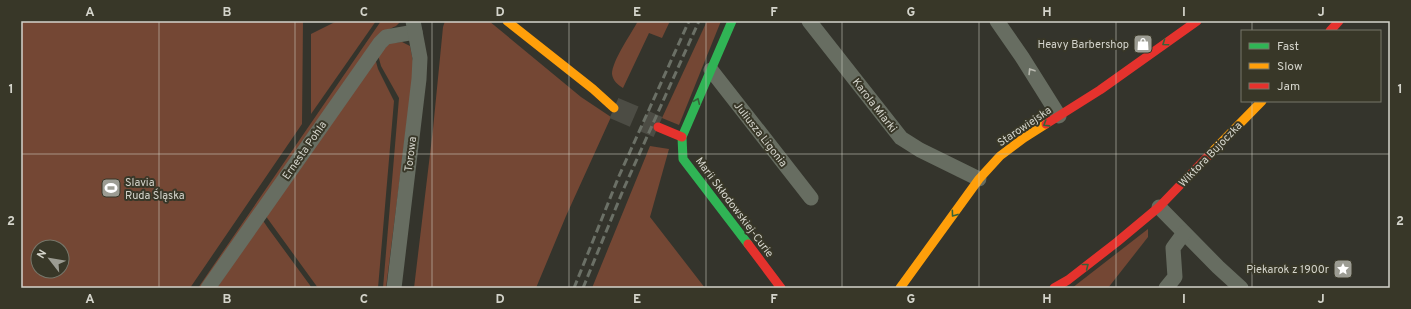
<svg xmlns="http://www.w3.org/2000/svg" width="1411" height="309" font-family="Overpass,sans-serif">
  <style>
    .green { fill: #744734; fill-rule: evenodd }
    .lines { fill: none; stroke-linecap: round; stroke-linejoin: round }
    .secondary-tunnel { stroke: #4c4c44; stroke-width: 22; stroke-dasharray: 22 11; stroke-linecap: butt }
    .street { stroke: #676d61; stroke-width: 15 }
    .fast { stroke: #30b455; stroke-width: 9 }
    .slow { stroke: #ff9f0a; stroke-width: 9 }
    .jam { stroke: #e5322d; stroke-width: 9 }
    .rail { stroke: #6b7066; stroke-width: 3; stroke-dasharray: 8 4; stroke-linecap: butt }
    .oneway { stroke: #356338 }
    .oneway2 { stroke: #b9bab0 }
    .grid { fill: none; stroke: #d4d4cb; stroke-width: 1; stroke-opacity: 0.55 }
    .labels { text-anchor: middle; stroke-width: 4; stroke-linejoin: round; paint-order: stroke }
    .poi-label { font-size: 11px; fill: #d4d4cb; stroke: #383728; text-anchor: end }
    .street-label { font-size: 11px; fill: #d4d4cb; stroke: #383728 }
    .neatline { fill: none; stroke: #d4d4cb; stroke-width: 1.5 }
    .grid-label { font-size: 13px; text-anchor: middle; font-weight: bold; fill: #d4d4cb }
  </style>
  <rect width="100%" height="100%" fill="#34342c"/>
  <g class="green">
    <path d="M21,21H303L302,124L190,288H21ZM38,247H62V271H38Z"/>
    <polygon points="337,21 376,21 311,114 311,34"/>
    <polygon points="381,21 401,21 396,26 385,31 203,288 198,288"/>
    <polygon points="445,21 489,21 581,97 611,117 566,216 536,288 414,288 433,129 443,27"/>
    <path d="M638,21H670L662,38L649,33L623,88C618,85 613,81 612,74C612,61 631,34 638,21Z"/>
    <polygon points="707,21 721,21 679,125 662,118"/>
    <polygon points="402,42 410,46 414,66 386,288 383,288 399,98 381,66 378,55 390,43"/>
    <polygon points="375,58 378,69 394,101 378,288 318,288 265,215"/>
    <polygon points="650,146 669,149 650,217 705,288 592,288"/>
    <polygon points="262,219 268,228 312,288 217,288"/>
    <polygon points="1148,229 1148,237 1108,288 1072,288"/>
  </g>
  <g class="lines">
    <polyline class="secondary-tunnel" points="614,108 658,127"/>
    <g class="street">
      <polyline points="809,21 901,138 920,150 979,179"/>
      <polyline points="997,21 1022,57 1059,116"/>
      <polyline points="711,70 811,198"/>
      <polyline points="1159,207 1218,267 1241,288"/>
      <polyline points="208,288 380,43 386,37 415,32"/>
      <polyline points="394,288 419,79 420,58 413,21"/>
      <polyline points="1166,288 1175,277 1173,248 1184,233"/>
    </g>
    <polyline class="fast" points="732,21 682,137 683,159 748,244"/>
    <g class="slow">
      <polyline points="507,21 593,89 614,108"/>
      <polyline points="1211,153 1262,101"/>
      <polyline points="900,288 979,179 1000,156 1024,138 1046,124"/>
    </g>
    <g class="jam">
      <polyline points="1330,31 1339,21"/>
      <polyline points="1046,124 1100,90 1197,21"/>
      <polyline points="658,127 682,137"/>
      <polyline points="748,244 781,288"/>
      <polyline points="1054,288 1068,280 1117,242 1159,207 1211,153"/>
    </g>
    <g class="rail">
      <polyline points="574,288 619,176 689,21"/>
      <polyline points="583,288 624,188 699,21"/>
    </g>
  </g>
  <defs><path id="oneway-chevron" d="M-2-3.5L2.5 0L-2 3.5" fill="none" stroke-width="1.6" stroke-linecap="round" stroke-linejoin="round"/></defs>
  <g class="oneway">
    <use href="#oneway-chevron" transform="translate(1165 43) rotate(145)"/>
    <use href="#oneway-chevron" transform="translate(697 101) rotate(-67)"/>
    <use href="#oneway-chevron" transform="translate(1046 124) rotate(148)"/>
    <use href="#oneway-chevron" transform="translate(954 214) rotate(126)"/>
    <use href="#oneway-chevron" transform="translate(1086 266) rotate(-38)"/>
  </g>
  <use class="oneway2" href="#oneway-chevron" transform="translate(1031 71) rotate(-122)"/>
  <path class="grid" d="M159,21V288M295,21V288M432,21V288M569,21V288M706,21V288M842,21V288M979,21V288M1116,21V288M1252,21V31M1252,101V288M21,154H1390"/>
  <defs>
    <symbol id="shop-square" viewBox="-11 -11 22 22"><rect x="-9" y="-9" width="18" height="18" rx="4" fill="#9c9c93" stroke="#383728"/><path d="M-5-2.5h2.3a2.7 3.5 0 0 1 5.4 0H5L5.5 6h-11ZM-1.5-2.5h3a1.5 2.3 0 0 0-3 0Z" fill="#fff"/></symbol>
    <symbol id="stadium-square" viewBox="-11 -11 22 22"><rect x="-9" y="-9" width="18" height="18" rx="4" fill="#9c9c93" stroke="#383728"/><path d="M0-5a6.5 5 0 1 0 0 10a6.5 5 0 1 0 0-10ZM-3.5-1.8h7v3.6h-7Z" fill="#fff"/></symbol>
    <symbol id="sight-square" viewBox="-11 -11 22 22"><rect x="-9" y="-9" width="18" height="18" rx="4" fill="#9c9c93" stroke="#383728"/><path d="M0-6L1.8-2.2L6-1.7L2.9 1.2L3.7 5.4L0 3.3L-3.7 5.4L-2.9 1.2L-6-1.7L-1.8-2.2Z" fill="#fff"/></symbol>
  </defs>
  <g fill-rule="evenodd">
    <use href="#shop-square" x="1132" y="33" width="22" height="22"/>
    <use href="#stadium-square" x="100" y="177" width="22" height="22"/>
    <use href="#sight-square" x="1332" y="258" width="22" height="22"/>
  </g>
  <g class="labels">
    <g class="poi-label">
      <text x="1129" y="48">Heavy Barbershop</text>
      <text x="125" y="186" text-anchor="start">Slavia<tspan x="125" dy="13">Ruda Śląska</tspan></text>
      <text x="1329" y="273">Piekarok z 1900r</text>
    </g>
    <g class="street-label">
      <text transform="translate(875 105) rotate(52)" y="4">Karola Miarki</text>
      <text transform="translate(1024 126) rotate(-34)" y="4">Starowiejska</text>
      <text transform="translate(761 134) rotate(52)" y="4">Juliusza Ligonia</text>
      <text transform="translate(304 150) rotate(-55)" y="4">Ernesta Pohla</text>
      <text transform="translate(410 154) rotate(-83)" y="4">Torowa</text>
      <text transform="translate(1210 154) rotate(-46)" y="4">Wiktora Bujoczka</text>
      <text transform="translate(735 207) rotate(53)" y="4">Marii Skłodowskiej-Curie</text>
    </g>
  </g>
  <rect width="1411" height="309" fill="none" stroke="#383728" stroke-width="44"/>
  <rect x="1241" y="30" width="140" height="72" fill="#383728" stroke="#767669"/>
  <rect x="1249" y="43" width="20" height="6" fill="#30b455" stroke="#767669"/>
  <text x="1277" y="50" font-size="12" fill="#d4d4cb">Fast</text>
  <rect x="1249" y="63" width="20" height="6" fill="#ff9f0a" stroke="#767669"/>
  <text x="1277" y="70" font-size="12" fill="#d4d4cb">Slow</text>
  <rect x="1249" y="83" width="20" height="6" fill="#e5322d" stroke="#767669"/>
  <text x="1277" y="90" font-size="12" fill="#d4d4cb">Jam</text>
  <g transform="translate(50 259) rotate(301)"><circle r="19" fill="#383728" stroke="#767669"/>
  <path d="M0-3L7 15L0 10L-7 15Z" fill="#9c9c93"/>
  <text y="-6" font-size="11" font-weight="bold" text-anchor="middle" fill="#d4d4cb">N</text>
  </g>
  <rect x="22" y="22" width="1367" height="265" class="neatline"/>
  <g class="grid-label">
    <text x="90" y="16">A</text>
    <text x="227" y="16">B</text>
    <text x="364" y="16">C</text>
    <text x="500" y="16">D</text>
    <text x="637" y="16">E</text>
    <text x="774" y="16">F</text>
    <text x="911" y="16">G</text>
    <text x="1047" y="16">H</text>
    <text x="1184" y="16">I</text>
    <text x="1321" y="16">J</text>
    <text x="11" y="93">1</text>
    <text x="1400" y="93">1</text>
    <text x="11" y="225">2</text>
    <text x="1400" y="225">2</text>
    <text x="90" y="303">A</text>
    <text x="227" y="303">B</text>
    <text x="364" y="303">C</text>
    <text x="500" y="303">D</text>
    <text x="637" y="303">E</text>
    <text x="774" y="303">F</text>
    <text x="911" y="303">G</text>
    <text x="1047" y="303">H</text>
    <text x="1184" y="303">I</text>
    <text x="1321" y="303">J</text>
  </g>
</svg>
